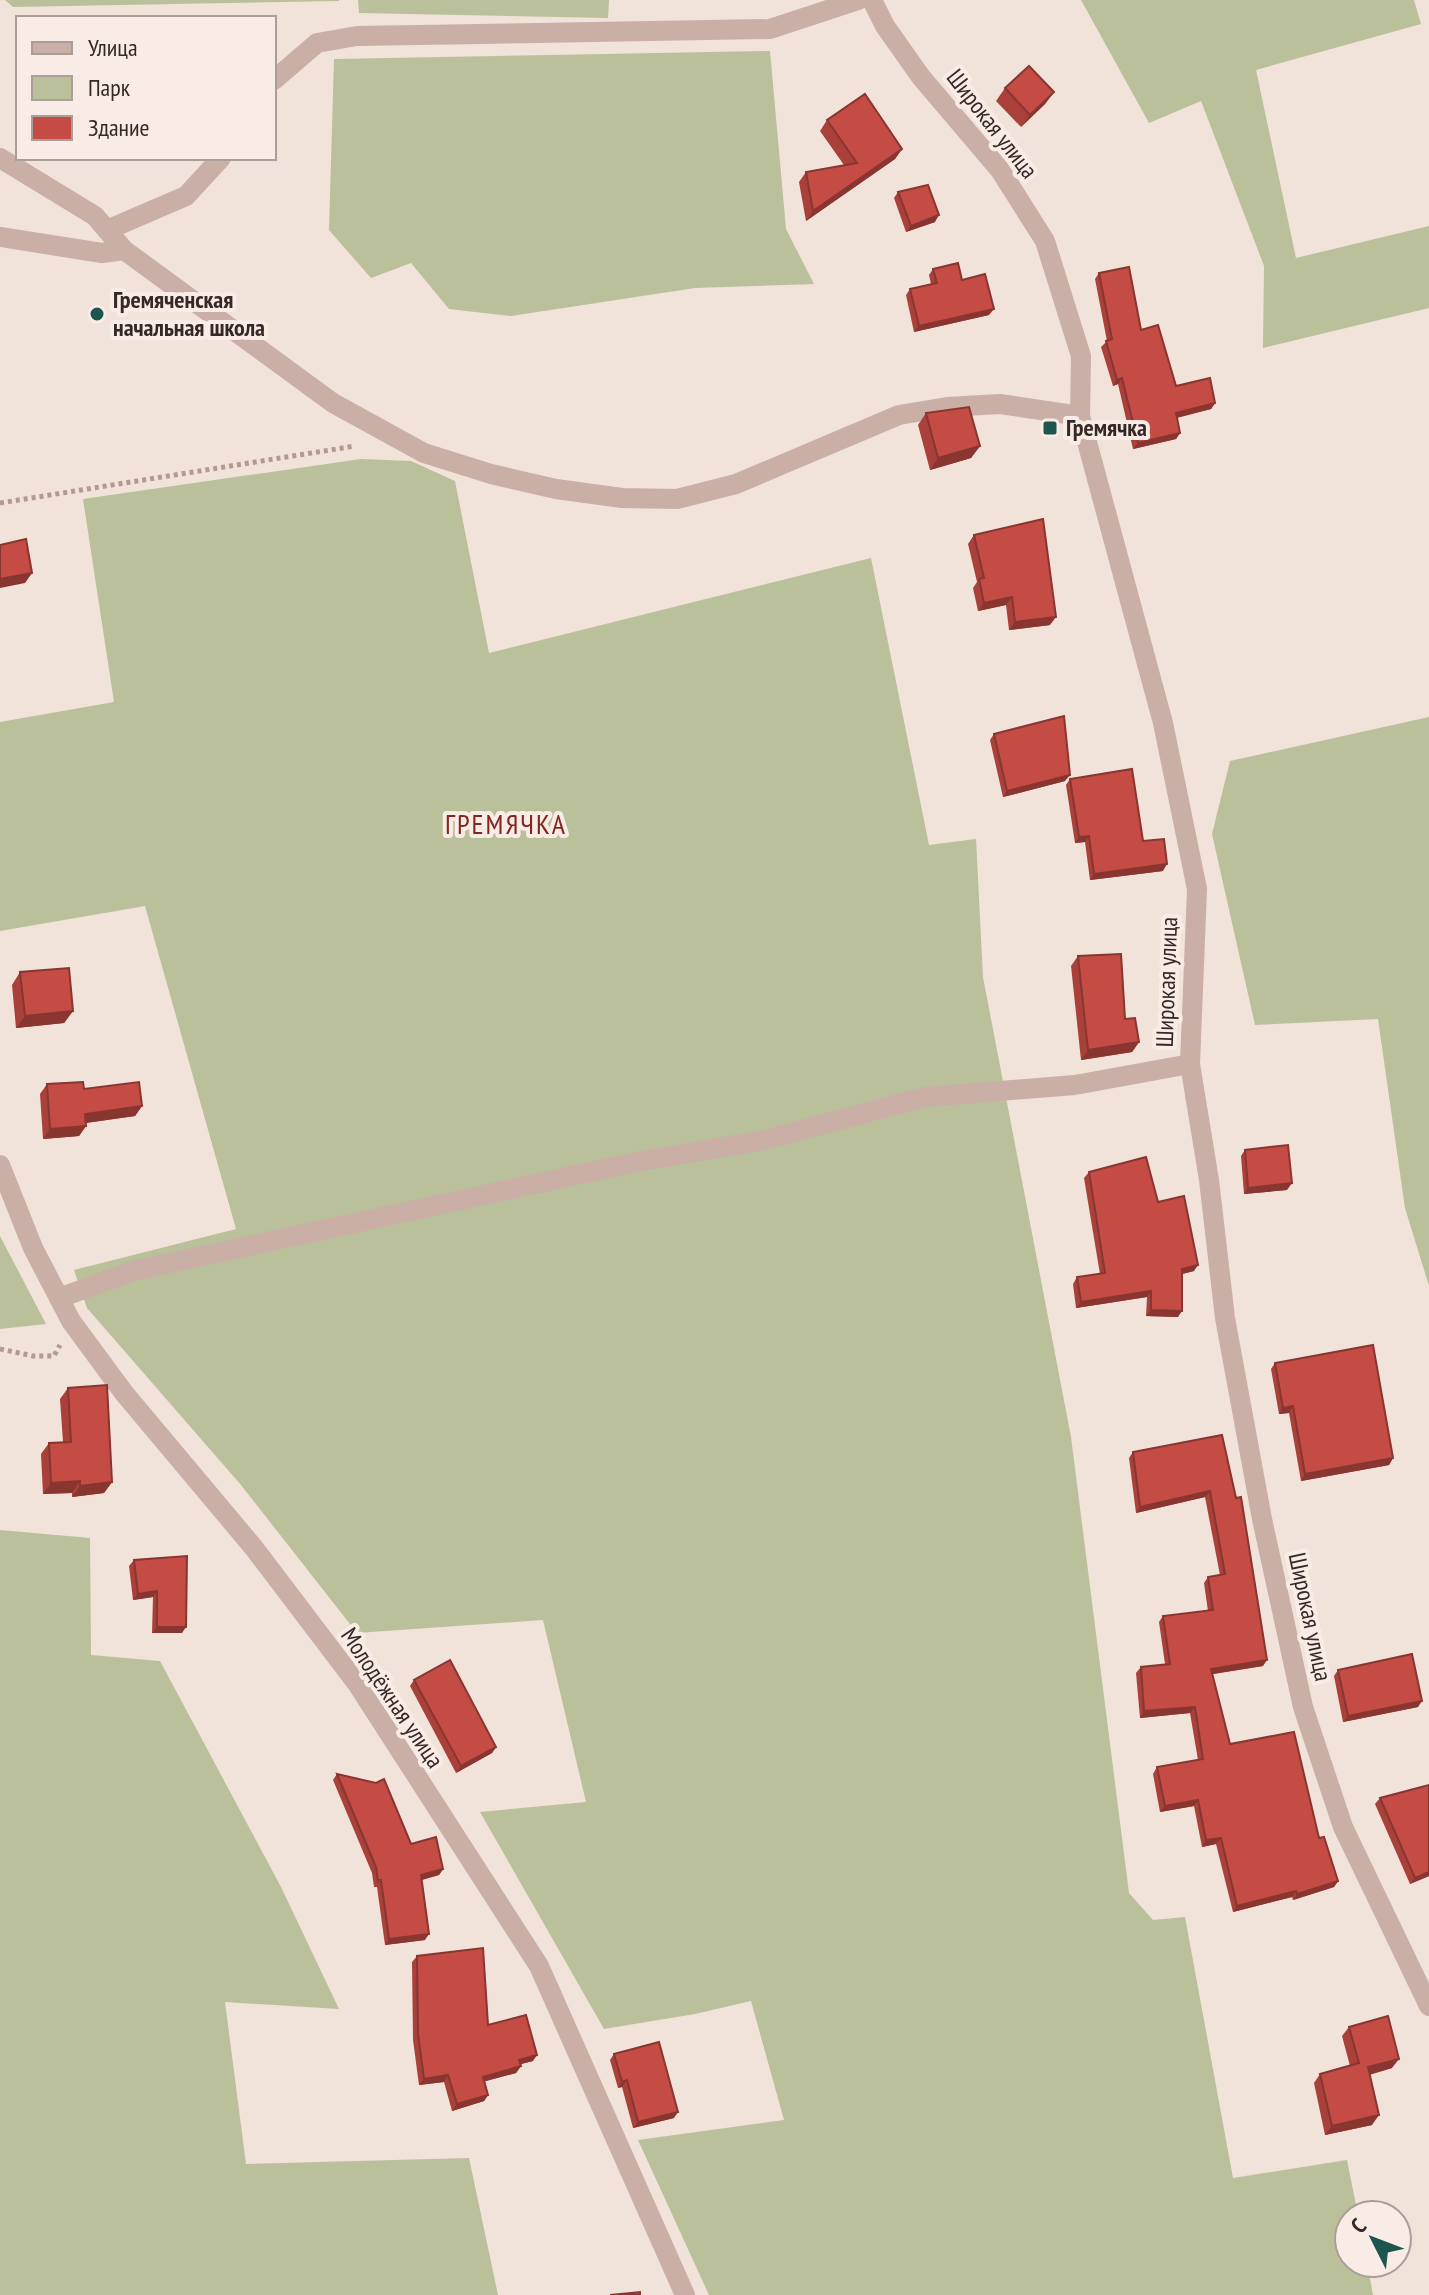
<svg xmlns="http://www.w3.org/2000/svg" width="1429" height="2295" font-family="'PT Sans Narrow',sans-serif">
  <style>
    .green { fill: #bac09a }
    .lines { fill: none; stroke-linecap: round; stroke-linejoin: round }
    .path { stroke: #b49990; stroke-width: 5; stroke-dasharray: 4 4; stroke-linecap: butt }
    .minor { stroke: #c9afa6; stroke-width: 20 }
    .wall { fill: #a9413a }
    .shaded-wall { fill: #893530 }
    .building { fill: #c44c44; stroke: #893530; stroke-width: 2 }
    .poi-dot { fill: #1d554f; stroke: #f9ece6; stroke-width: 3 }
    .labels { text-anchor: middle; stroke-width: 8; stroke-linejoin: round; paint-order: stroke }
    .street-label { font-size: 24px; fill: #352927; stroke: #f9ece6 }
    .poi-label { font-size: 24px; font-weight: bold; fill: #352927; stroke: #f9ece6; text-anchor: start }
    .quarter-label { font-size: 28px; letter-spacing: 2px; fill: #822621; stroke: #f9ece6 }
  </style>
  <rect width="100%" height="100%" fill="#f1e2da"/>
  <g class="green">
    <polygon points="5,0 339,0 339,1 13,7"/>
    <polygon points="358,0 609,0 608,18 359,13"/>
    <polygon points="1081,0 1414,0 1421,24 1256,70 1296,258 1429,226 1429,308 1263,348 1264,266 1201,101 1149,123"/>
    <polygon points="770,51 786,229 814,284 695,288 511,316 449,309 411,263 371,278 329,230 334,59"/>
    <polygon points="361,459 411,461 455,481 489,653 871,558 929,845 976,839 983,977 1071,1437 1129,1893 1153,1920 1185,1917 1233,2178 1347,2160 1358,2215 1349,2215 1349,2263 1367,2263 1373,2295 709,2295 638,2140 784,2120 751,2001 695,2014 604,2029 480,1812 586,1802 543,1620 357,1633 241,1485 87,1308 74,1270 236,1229 145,906 0,931 0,722 114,702 83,499"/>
    <polygon points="1429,717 1429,1286 1405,1208 1378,1019 1255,1025 1212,834 1230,761"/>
    <polygon points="0,1236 46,1324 0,1329"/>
    <polygon points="0,1530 90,1538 91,1655 160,1661 281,1887 339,2009 225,2002 246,2164 469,2158 498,2295 0,2295"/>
  </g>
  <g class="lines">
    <g class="path">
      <polyline points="0,503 355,446"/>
      <polyline points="0,1349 33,1356 54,1356 60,1345"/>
    </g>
    <g class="minor">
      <polyline points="872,0 885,26 921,77 1000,170 1045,241 1081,356 1080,416 1163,723 1197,889 1190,1064 1209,1180 1225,1318 1262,1519 1303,1707 1343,1827 1429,2006"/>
      <polyline points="274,80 317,43 357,36 770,29 858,0"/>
      <polyline points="0,158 95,216 124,250 333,403 424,453 491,474 556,489 622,498 677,499 736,484 899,415 947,407 1000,404 1080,416"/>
      <polyline points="107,230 186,196 221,158"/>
      <polyline points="0,237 102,253 124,250"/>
      <polyline points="0,1165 33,1248 71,1321 124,1393 254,1548 358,1685 539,1966 685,2295"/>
      <polyline points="59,1298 133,1271 641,1161 764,1140 925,1097 1075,1085 1190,1064"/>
    </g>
  </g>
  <g class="wall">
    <polygon points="1005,88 1054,92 1045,104 1021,127 996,101"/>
    <polygon points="827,120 902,149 895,159 806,221 799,182 806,172 844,165 820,131"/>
    <polygon points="898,192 935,222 906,232 894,198"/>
    <polygon points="933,269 962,280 989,315 914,332 906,295 910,289 931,284 929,275"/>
    <polygon points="1099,273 1141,330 1176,386 1215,403 1211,409 1177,418 1180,433 1176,439 1133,449 1118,384 1113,386 1101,347 1107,341 1095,279"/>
    <polygon points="926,413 980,446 971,458 930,470 918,425"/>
    <polygon points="974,535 1050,625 1009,630 1006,605 978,611 973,588 977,582 968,544"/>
    <polygon points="994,734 1065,781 1003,797 990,740"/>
    <polygon points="1070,779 1143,841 1163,871 1090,880 1085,842 1075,843 1066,785"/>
    <polygon points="1078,956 1125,1019 1139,1042 1132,1052 1081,1060 1071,966"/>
    <polygon points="20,972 73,1011 64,1023 16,1028 12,985"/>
    <polygon points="47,1084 84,1089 142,1106 135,1116 86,1123 86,1126 79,1136 43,1139 40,1094"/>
    <polygon points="1245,1150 1287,1190 1244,1194 1241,1156"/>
    <polygon points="1089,1172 1158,1202 1194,1271 1182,1274 1178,1317 1146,1316 1147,1297 1076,1308 1073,1284 1077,1277 1100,1274 1084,1178"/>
    <polygon points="1275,1363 1393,1458 1389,1465 1301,1481 1289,1413 1279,1414 1271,1369"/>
    <polygon points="68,1388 112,1482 104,1493 72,1497 72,1493 43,1494 41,1454 49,1443 63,1442 60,1399"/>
    <polygon points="1222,1435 1263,1666 1212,1674 1230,1744 1319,1838 1338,1881 1334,1887 1293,1900 1292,1897 1233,1912 1216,1844 1202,1847 1194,1806 1160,1812 1153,1774 1157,1767 1198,1760 1190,1713 1140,1718 1136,1673 1141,1667 1165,1664 1159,1622 1163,1616 1208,1611 1204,1583 1208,1577 1220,1575 1205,1497 1136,1513 1129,1458 1133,1452"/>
    <polygon points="187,1556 182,1633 152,1633 153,1597 133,1600 129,1566 134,1560"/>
    <polygon points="1338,1670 1418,1707 1343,1722 1334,1676"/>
    <polygon points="414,1680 496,1747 492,1753 456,1773 410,1686"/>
    <polygon points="337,1774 376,1783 411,1844 443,1869 439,1875 422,1880 425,1940 385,1945 377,1887 374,1887 372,1873 333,1780"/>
    <polygon points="1380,1798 1429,1876 1410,1884 1375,1804"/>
    <polygon points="417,1956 488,2025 533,2061 520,2064 521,2066 516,2073 485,2081 488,2095 484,2101 452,2111 444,2082 419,2085 413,2040 412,1962"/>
    <polygon points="1349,2027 1392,2068 1369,2075 1372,2125 1325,2135 1314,2083 1320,2074 1350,2066 1342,2036"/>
    <polygon points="614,2054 674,2118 633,2128 622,2087 618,2088 610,2060"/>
  </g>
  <g class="shaded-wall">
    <polygon points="1054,92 1045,104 1021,127 1030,115"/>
    <polygon points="902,149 895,159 806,221 813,211"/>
    <polygon points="939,215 935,222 906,232 911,226"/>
    <polygon points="994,309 989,315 914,332 919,326"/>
    <polygon points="1122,378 1118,384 1113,386 1117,380"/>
    <polygon points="1215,403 1211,409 1171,419 1176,413"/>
    <polygon points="1180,433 1176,439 1133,449 1138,443"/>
    <polygon points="980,446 971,458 930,470 938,458"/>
    <polygon points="32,573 25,583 0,588 0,579"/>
    <polygon points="1012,597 1006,605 978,611 984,603"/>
    <polygon points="1056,617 1050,625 1009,630 1015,622"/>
    <polygon points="1070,775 1065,781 1003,797 1007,791"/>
    <polygon points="1089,836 1085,842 1075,843 1079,837"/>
    <polygon points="1167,864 1163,871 1090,880 1094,874"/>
    <polygon points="73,1011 64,1023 16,1028 25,1016"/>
    <polygon points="1139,1042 1132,1052 1081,1060 1088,1050"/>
    <polygon points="142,1106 135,1116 78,1124 85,1114"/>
    <polygon points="86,1126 79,1136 43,1139 50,1129"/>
    <polygon points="1292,1183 1287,1190 1244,1194 1248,1188"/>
    <polygon points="1198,1265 1194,1271 1178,1275 1182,1269"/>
    <polygon points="1151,1291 1147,1297 1076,1308 1081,1302"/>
    <polygon points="1151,1310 1182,1311 1178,1317 1146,1316"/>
    <polygon points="1293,1406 1289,1413 1279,1414 1283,1408"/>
    <polygon points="1393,1458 1389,1465 1301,1481 1305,1474"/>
    <polygon points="80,1481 72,1493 43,1494 51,1483"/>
    <polygon points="112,1482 104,1493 72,1497 80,1486"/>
    <polygon points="1210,1491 1205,1497 1136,1513 1140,1507"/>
    <polygon points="157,1591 153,1597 133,1600 138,1594"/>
    <polygon points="157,1627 186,1627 182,1633 152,1633"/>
    <polygon points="1267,1660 1263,1666 1207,1675 1211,1669"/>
    <polygon points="1422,1701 1418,1707 1343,1722 1348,1716"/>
    <polygon points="1195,1707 1190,1713 1140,1718 1144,1711"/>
    <polygon points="496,1747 492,1753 456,1773 461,1766"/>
    <polygon points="1198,1800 1194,1806 1160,1812 1165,1806"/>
    <polygon points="1221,1838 1216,1844 1202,1847 1206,1840"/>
    <polygon points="443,1869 439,1875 417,1881 421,1875"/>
    <polygon points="1429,1872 1429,1876 1410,1884 1415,1878"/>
    <polygon points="1338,1881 1334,1887 1293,1900 1297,1894"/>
    <polygon points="1296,1891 1292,1897 1233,1912 1237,1906"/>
    <polygon points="429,1934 425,1940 385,1945 389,1939"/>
    <polygon points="537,2055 533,2061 514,2066 519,2060"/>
    <polygon points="1399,2059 1392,2068 1361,2077 1368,2067"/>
    <polygon points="521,2066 516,2073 479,2083 483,2077"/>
    <polygon points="448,2075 444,2082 419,2085 424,2079"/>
    <polygon points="627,2080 622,2087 618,2088 622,2082"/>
    <polygon points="488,2095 484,2101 452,2111 457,2104"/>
    <polygon points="678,2112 674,2118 633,2128 638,2122"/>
    <polygon points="1379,2115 1372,2125 1325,2135 1332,2126"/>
  </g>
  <g class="building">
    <polygon points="1029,66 1054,92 1030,115 1005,88"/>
    <polygon points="865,94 902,149 813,211 806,172 857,163 827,120"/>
    <polygon points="928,185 939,215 911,226 898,192"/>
    <polygon points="958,263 962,280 985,274 994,309 919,326 910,289 937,283 933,269"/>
    <polygon points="1129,267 1141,330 1158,325 1176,386 1210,378 1215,403 1176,413 1180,433 1138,443 1122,378 1117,380 1106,341 1112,339 1099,273"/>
    <polygon points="969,407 980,446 938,458 926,413"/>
    <polygon points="1043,519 1056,617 1015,622 1012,597 984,603 979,579 984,578 974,535"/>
    <polygon points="26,539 32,573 0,579 0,545"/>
    <polygon points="1064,716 1070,775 1007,791 994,734"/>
    <polygon points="1132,769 1143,841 1164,839 1167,864 1094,874 1089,836 1079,837 1070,779"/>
    <polygon points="1121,954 1125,1019 1135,1018 1139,1042 1088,1050 1078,956"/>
    <polygon points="69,968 73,1011 25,1016 20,972"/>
    <polygon points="83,1082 84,1089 139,1082 142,1106 85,1114 86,1126 50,1129 47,1084"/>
    <polygon points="1288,1145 1292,1183 1248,1188 1245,1150"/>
    <polygon points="1146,1157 1158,1202 1184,1196 1198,1265 1182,1269 1182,1311 1151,1310 1151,1291 1081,1302 1077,1277 1105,1273 1089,1172"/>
    <polygon points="1373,1345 1393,1458 1305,1474 1293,1406 1283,1408 1275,1363"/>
    <polygon points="107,1385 112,1482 80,1486 80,1481 51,1483 49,1443 71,1442 68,1388"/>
    <polygon points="1222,1435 1236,1498 1241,1497 1267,1660 1211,1669 1230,1744 1294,1732 1319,1838 1324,1837 1338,1881 1297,1894 1296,1891 1237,1906 1221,1838 1206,1840 1198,1800 1165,1806 1157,1767 1203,1759 1195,1707 1144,1711 1141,1667 1170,1664 1163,1616 1213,1610 1208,1577 1225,1574 1210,1491 1140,1507 1133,1452"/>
    <polygon points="187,1556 186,1627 157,1627 157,1591 138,1594 134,1560"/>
    <polygon points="1412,1654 1422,1701 1348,1716 1338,1670"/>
    <polygon points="450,1660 496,1747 461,1766 414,1680"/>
    <polygon points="337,1774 376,1783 384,1779 411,1844 436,1837 443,1869 421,1875 429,1934 389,1939 381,1880 378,1881 376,1867"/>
    <polygon points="1429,1785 1429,1872 1415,1878 1380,1798"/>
    <polygon points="483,1948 488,2025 526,2015 537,2055 519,2060 521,2066 483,2077 488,2095 457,2104 448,2075 424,2079 418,2034 417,1956"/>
    <polygon points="1388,2016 1399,2059 1368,2067 1379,2115 1332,2126 1320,2074 1359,2063 1349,2027"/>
    <polygon points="659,2042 678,2112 638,2122 627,2080 622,2082 614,2054"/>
    <polygon points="640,2292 640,2295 610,2295"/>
  </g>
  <g class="poi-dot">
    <circle cx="97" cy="314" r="8"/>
    <rect x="1042" y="420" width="16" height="16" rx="4"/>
  </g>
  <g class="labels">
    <g class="street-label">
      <text transform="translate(992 124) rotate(52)" y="8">Широкая улица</text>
      <text transform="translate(1167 982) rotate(-88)" y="8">Широкая улица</text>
      <text transform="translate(1310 1617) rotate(78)" y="8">Широкая улица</text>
      <text transform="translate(392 1698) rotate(56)" y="8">Молодёжная улица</text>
    </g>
    <g class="poi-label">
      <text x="113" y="308">Гремяченская<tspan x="113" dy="28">начальная школа</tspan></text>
      <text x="1066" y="436">Гремячка</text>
    </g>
    <g class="quarter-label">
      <text x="506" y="834">ГРЕМЯЧКА</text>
    </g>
  </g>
  <rect x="16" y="16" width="260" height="144" fill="#f9ece6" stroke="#ab9e9a" stroke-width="2"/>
  <rect x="32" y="42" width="40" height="12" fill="#c9afa6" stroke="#ab9e9a" stroke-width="2"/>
  <text x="88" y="56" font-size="24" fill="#352927">Улица</text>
  <rect x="32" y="76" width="40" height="24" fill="#bac09a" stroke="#ab9e9a" stroke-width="2"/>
  <text x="88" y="96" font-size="24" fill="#352927">Парк</text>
  <rect x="32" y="116" width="40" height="24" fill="#c44c44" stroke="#ab9e9a" stroke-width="2"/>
  <text x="88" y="136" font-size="24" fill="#352927">Здание</text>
  <g transform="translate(1373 2239) rotate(312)"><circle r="38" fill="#f9ece6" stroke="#ab9e9a" stroke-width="2"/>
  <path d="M0-6L14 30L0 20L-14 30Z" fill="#1d554f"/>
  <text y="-12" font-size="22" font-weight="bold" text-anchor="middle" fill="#352927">С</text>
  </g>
</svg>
